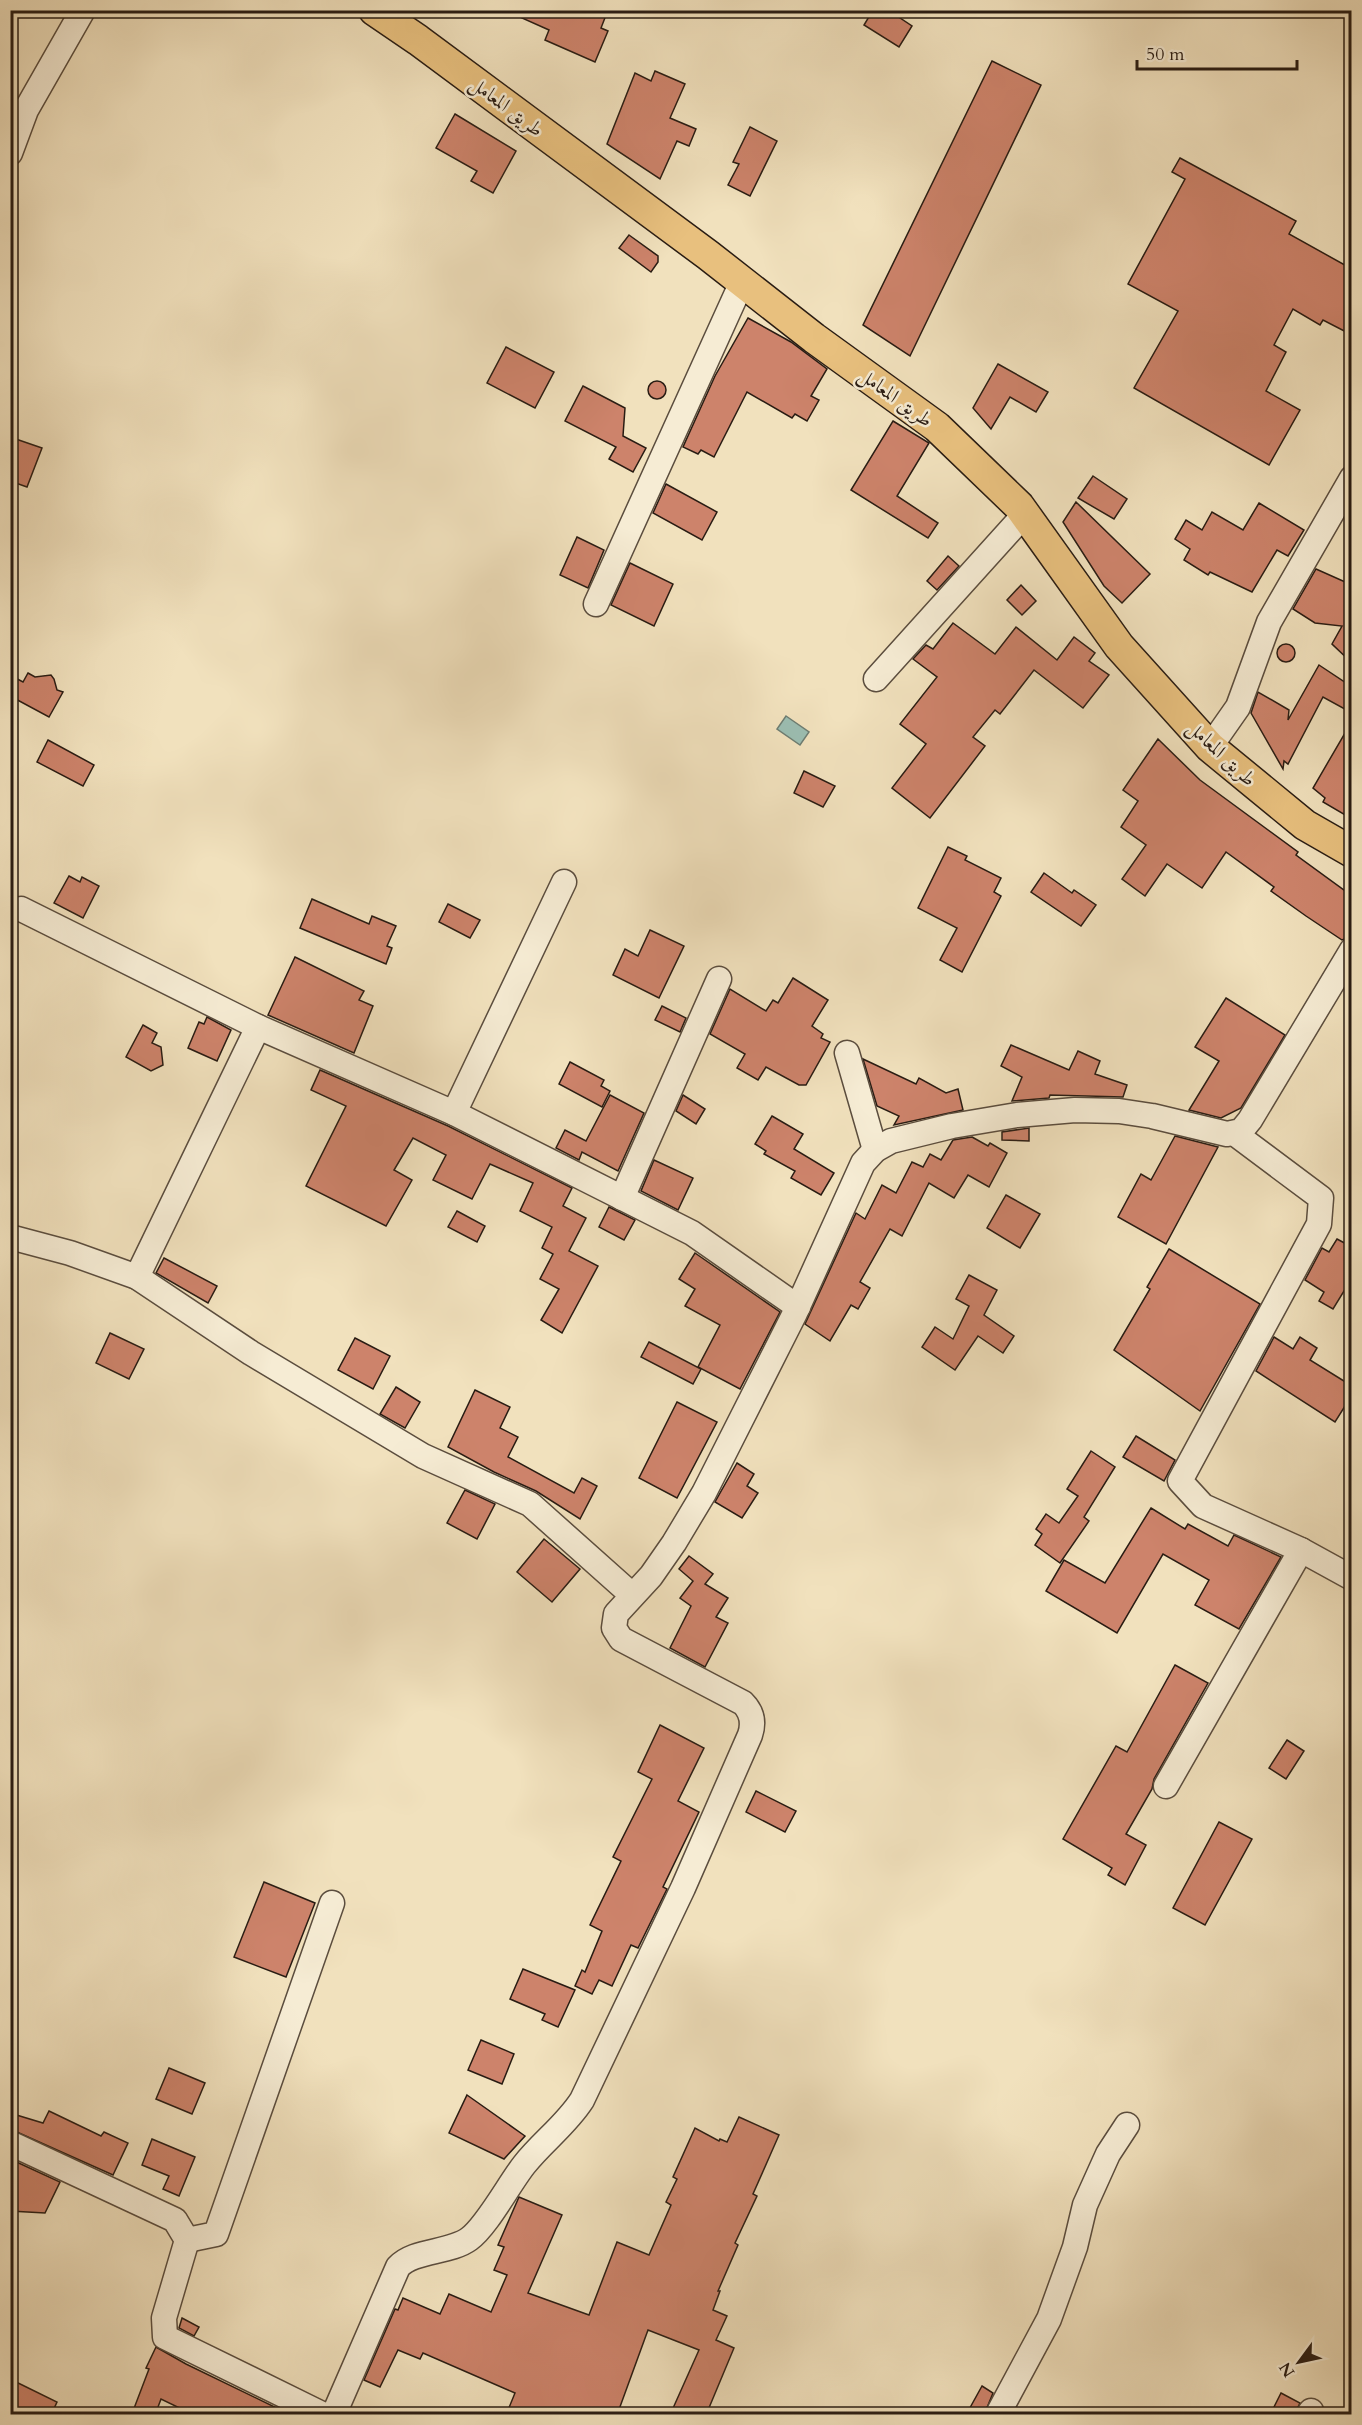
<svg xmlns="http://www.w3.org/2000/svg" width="1362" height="2425" font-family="Cardo,Amiri,serif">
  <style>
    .water { fill: #9bbeb2; stroke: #6d7d72; stroke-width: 1.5 }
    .building { fill: #cd836b; stroke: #291c13; stroke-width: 1.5 }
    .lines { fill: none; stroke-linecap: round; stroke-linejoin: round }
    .minor-casing { stroke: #5b4d3e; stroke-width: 27 }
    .major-casing { stroke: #291c13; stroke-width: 33 }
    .minor { stroke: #f6ecd4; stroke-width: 24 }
    .major { stroke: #e8c07e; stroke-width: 30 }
    .labels { text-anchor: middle; stroke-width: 5; stroke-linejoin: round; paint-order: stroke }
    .street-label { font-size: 20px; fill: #291c13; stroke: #f6ecd4 }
  </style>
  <rect width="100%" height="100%" fill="#f1e1bd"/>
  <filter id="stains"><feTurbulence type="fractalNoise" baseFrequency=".00333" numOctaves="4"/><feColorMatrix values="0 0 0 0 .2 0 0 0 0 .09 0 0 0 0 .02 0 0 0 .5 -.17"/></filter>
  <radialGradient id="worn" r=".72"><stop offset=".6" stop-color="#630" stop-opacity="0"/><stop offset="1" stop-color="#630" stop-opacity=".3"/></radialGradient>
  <polygon class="water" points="786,716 809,732 800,745 777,729"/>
  <g class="building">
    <polygon points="504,10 608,10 601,28 608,31 595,62 545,40 549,30"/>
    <polygon points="873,10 888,10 912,26 899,47 864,25"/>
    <polygon points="992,61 1041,85 910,356 863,325"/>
    <polygon points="655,71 685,84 670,118 696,129 689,146 677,141 660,179 607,144 635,73 651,81"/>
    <polygon points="455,114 516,151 493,193 471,181 477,171 436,148"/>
    <polygon points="750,127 777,141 750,196 728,185 739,164 733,162"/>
    <polygon points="1180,158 1296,221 1289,234 1352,269 1352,335 1323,320 1320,325 1293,309 1274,345 1286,352 1266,391 1300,410 1269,465 1134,388 1178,311 1128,284 1185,179 1172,172"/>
    <polygon points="629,235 658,256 658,262 651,272 619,248"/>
    <polygon points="748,318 791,342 827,369 811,396 819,400 807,421 795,414 792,418 747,392 714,457 701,450 698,454 683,447 715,376"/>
    <polygon points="506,347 554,372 535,408 487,383"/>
    <polygon points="998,364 1048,392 1036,412 1010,397 991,429 973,408"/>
    <circle cx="657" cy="390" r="9"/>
    <polygon points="583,386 625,408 623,436 646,448 633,472 609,459 616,447 565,421"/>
    <polygon points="893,421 929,443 897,496 938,523 928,538 851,490"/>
    <polygon points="10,437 42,448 27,487 10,481"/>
    <polygon points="1093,476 1127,499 1114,519 1078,498"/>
    <polygon points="666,484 717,512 702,540 653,513"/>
    <polygon points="1076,502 1150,574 1122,603 1104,586 1063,522"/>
    <polygon points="1259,503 1304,530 1288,556 1277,550 1252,592 1210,572 1208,575 1184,560 1190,549 1175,539 1186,520 1202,530 1212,512 1243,530"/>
    <polygon points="577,537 604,550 588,588 560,575"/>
    <polygon points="948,556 959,566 937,590 927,581"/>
    <polygon points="630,563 673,584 654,626 611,605"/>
    <polygon points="1316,569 1352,585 1352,663 1332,644 1342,626 1315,623 1293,609"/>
    <polygon points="1021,585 1036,601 1022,615 1007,600"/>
    <polygon points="953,623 995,654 1016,627 1057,660 1074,637 1095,653 1089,661 1109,675 1083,708 1034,670 1000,714 995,710 973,737 985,746 930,818 892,788 926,744 900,724 937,677 913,659 926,645 933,649"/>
    <circle cx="1286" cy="653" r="9"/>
    <polygon points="1319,665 1352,687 1352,713 1323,697 1288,764 1284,761 1283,769 1251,713 1258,692 1289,710 1288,720"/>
    <polygon points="28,673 35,677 51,675 54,679 57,690 63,692 49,717 10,696 10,675 23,682"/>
    <polygon points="1352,721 1352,819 1323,802 1325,798 1313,788"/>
    <polygon points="1158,739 1200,780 1298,852 1296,855 1352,896 1352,936 1342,940 1306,916 1271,891 1274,887 1226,852 1202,888 1167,864 1145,896 1122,879 1146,845 1121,827 1138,801 1123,790"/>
    <polygon points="48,740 94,765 83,786 37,762"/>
    <polygon points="804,771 835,786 823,807 794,793"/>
    <polygon points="948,847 967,856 965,860 1001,878 994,892 1001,896 962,972 940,960 957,928 918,908"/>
    <polygon points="1044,873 1072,893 1074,890 1096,905 1081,926 1031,892"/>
    <polygon points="69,876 80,882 82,877 99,886 83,918 54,903"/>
    <polygon points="312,899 369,924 372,916 396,926 387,946 392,948 386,964 300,928"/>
    <polygon points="448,904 480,920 470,938 439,922"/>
    <polygon points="650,930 684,946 659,998 613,975 625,949 638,956"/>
    <polygon points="295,957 364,991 359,1000 373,1006 354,1053 268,1015"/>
    <polygon points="793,978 828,1000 812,1026 823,1034 821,1038 830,1042 806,1085 799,1085 766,1067 758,1080 737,1068 745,1054 710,1034 730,989 766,1011 773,1000 778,1003"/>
    <polygon points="1226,998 1285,1035 1241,1108 1221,1118 1189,1110 1219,1061 1195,1047"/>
    <polygon points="662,1006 686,1018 680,1032 655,1020"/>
    <polygon points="207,1017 231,1030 217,1061 188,1048 199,1022 204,1024"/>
    <polygon points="143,1025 157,1033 152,1043 161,1047 163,1065 151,1071 126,1057"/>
    <polygon points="1011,1045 1069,1070 1078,1051 1100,1061 1095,1074 1127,1085 1123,1097 1050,1095 1049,1098 1012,1101 1022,1077 1001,1066"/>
    <polygon points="863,1059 916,1084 919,1078 946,1093 958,1089 963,1110 894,1125 899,1116 877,1106"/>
    <polygon points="570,1062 604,1080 601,1086 610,1091 602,1107 559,1084"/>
    <polygon points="320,1070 448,1126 572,1188 563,1206 586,1218 569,1251 598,1266 562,1333 541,1320 559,1289 540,1279 553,1254 542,1248 552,1227 520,1211 533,1183 490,1164 472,1199 433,1180 446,1155 413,1138 394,1170 412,1180 386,1226 306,1186 346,1106 311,1090"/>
    <polygon points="610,1095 644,1113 618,1171 582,1152 579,1160 556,1148 565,1130 586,1141"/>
    <polygon points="683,1095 705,1109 696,1124 676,1111"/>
    <polygon points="772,1116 803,1134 794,1149 834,1173 821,1195 791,1178 795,1171 764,1154 766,1151 755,1144"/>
    <polygon points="1029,1128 1029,1141 1002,1140 1002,1132"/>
    <polygon points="1175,1136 1218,1147 1166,1244 1118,1217 1141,1174 1151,1180"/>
    <polygon points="972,1137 988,1146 990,1143 1007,1153 989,1187 968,1175 954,1198 929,1183 902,1236 890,1229 860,1282 870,1288 858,1309 851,1305 830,1341 805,1324 856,1213 865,1219 882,1185 896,1193 912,1162 923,1167 930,1154 941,1160 953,1140"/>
    <polygon points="654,1160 693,1178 678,1210 641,1191"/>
    <polygon points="1006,1195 1040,1214 1020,1248 987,1228"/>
    <polygon points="609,1207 635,1220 624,1240 599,1227"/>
    <polygon points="457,1211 485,1226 477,1242 448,1227"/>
    <polygon points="1337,1239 1352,1247 1352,1278 1333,1309 1319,1301 1324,1292 1305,1280 1322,1248 1329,1252"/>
    <polygon points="1169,1249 1260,1304 1200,1411 1114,1350 1150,1289 1147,1287"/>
    <polygon points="695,1253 780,1312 740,1389 698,1367 720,1325 685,1306 695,1289 679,1279"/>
    <polygon points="164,1258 217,1286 208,1303 156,1273"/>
    <polygon points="969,1275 997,1290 984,1315 1014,1336 1003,1353 978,1336 955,1370 922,1347 935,1327 953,1339 969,1306 956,1299"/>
    <polygon points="110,1333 144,1349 129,1379 96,1363"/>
    <polygon points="1274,1337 1293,1349 1300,1337 1317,1348 1310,1360 1352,1386 1352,1395 1335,1422 1256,1371"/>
    <polygon points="355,1338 390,1356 373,1389 338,1370"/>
    <polygon points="649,1342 701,1369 693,1384 641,1357"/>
    <polygon points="396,1387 420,1402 405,1428 380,1414"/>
    <polygon points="475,1390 510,1407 500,1428 518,1437 508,1457 574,1493 582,1478 597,1486 580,1519 536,1491 494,1472 448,1447"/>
    <polygon points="677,1402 717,1422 677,1498 639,1478"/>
    <polygon points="1136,1436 1175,1460 1164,1481 1123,1457"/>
    <polygon points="1091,1451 1115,1467 1084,1517 1089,1521 1060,1563 1035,1545 1042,1534 1036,1529 1046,1514 1059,1523 1078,1496 1067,1489"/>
    <polygon points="737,1463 754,1474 747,1486 758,1493 742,1518 715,1502"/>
    <polygon points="465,1490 495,1504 477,1539 447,1523"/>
    <polygon points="1151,1508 1185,1529 1188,1524 1228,1546 1234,1535 1281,1557 1239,1629 1195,1605 1209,1580 1163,1554 1117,1633 1046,1591 1064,1560 1105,1583"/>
    <polygon points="544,1539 580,1569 552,1602 517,1572"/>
    <polygon points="689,1556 713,1574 705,1584 728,1598 716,1617 728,1623 705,1667 670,1648 691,1606 680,1598 693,1581 679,1569"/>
    <polygon points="1175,1665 1208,1683 1154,1779 1152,1789 1126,1834 1146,1845 1125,1885 1108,1875 1112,1868 1063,1839 1116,1746 1127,1752"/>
    <polygon points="660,1725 704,1748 678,1801 699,1812 663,1887 667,1889 638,1948 631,1945 612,1986 599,1980 592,1994 575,1986 582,1970 585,1972 602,1931 590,1925 621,1861 613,1857 652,1779 638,1772"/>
    <polygon points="1287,1740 1304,1751 1286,1779 1269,1768"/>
    <polygon points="756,1791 796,1811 785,1832 746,1812"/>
    <polygon points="1219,1822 1252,1839 1205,1925 1173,1908"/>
    <polygon points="264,1882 315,1903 286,1977 234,1957"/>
    <polygon points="523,1969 575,1990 558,2027 542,2020 545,2014 510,1999"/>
    <polygon points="481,2040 514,2054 502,2084 468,2070"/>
    <polygon points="169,2068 205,2083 192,2114 156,2099"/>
    <polygon points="467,2095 525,2136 504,2159 449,2133"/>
    <polygon points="49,2111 101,2136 104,2132 128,2143 113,2175 10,2129 10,2113 43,2123"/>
    <polygon points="739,2117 779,2135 753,2194 757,2196 735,2243 738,2245 718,2291 720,2291 713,2310 727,2316 716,2340 734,2348 706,2415 670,2415 699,2350 648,2330 617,2415 506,2415 515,2393 423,2353 420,2359 398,2350 380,2387 364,2380 395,2309 398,2310 403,2298 440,2314 449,2294 491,2312 507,2275 494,2270 504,2247 498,2245 519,2197 562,2215 528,2293 589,2315 617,2242 649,2255 671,2205 666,2202 677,2179 673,2177 695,2128 719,2141 720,2139 727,2142"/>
    <polygon points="152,2139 195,2157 179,2196 163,2189 169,2176 142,2165"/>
    <polygon points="10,2159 60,2182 45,2213 10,2211"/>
    <polygon points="182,2318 199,2327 194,2336 179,2328"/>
    <polygon points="156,2347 186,2364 291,2415 194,2415 161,2399 155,2415 143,2415 133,2411 149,2369 146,2368"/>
    <polygon points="10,2379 57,2402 51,2415 10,2415"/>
    <polygon points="982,2386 993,2393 984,2415 966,2415"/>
    <polygon points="1281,2393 1300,2403 1294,2415 1270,2415"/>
  </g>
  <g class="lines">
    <defs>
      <g id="minor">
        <polyline points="10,153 26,110 83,10"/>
        <polyline points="596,604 742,282"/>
        <polyline points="876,679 1024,515"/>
        <polyline points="1210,747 1238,707 1269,622 1352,478"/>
        <polyline points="21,909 258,1027 454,1113 692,1233 798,1307"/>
        <polyline points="847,1053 875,1150"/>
        <polyline points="454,1113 564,882"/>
        <polyline points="622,1198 719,979"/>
        <polyline points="10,1237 70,1253 137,1277 251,1353 423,1456 530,1504 632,1595"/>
        <polyline points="137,1277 258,1027"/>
        <polyline points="1301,1550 1352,1578"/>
        <polyline points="1166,1786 1301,1550 1203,1506 1180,1481 1319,1224 1321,1198 1234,1133"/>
        <polyline points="10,2143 175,2220 187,2240 164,2318 165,2337 322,2414"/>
        <polyline points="187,2240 216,2234 332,1903"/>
        <path d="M334,2414L398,2267C413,2250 450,2253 469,2239C487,2226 509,2184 524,2165C542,2142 566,2125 582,2100L683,1888L750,1735C754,1723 752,1712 743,1703L621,1639L614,1628L616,1614L651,1576L674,1543L704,1493L795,1313L863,1163L875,1150L891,1141L952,1126L1017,1115L1075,1110L1119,1111L1152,1116L1227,1134L1241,1131L1250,1120L1352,950"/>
        <polyline points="998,2414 1049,2319 1075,2247 1085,2205 1108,2154 1127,2125"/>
        <polyline points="1309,2414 1311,2411"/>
      </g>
      <polyline id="major" points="374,10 418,40 708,255 814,338 937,427 1019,506 1119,646 1210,747 1305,825 1352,852"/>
    </defs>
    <use href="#minor" class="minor-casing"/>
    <use href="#major" class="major-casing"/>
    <use href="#minor" class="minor"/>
    <use href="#major" class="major"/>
  </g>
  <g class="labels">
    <g class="street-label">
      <text transform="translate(507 106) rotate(37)" y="7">طريق المعامل</text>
      <text transform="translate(896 397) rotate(36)" y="7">طريق المعامل</text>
      <text transform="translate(1222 753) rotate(43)" y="7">طريق المعامل</text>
    </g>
  </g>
  <rect width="1362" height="2425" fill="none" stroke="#f1e1bd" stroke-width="36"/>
  <rect x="12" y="12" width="1338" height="2401" fill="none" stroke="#291c13" stroke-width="3"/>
  <rect x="18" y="18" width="1326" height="2389" fill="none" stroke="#291c13" stroke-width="1.5"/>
  <g transform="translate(1299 2362) rotate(237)" stroke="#f6ecd4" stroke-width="4.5" paint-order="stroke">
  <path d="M0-4.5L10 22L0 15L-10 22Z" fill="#291c13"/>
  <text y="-9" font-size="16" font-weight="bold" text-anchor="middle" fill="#291c13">N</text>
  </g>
  <path d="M1137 60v9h160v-9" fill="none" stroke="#291c13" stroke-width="3"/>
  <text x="1146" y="60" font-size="18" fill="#291c13" stroke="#f6ecd4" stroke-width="4.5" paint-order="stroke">50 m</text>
  <rect width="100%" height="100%" filter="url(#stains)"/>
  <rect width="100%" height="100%" fill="url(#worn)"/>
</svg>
